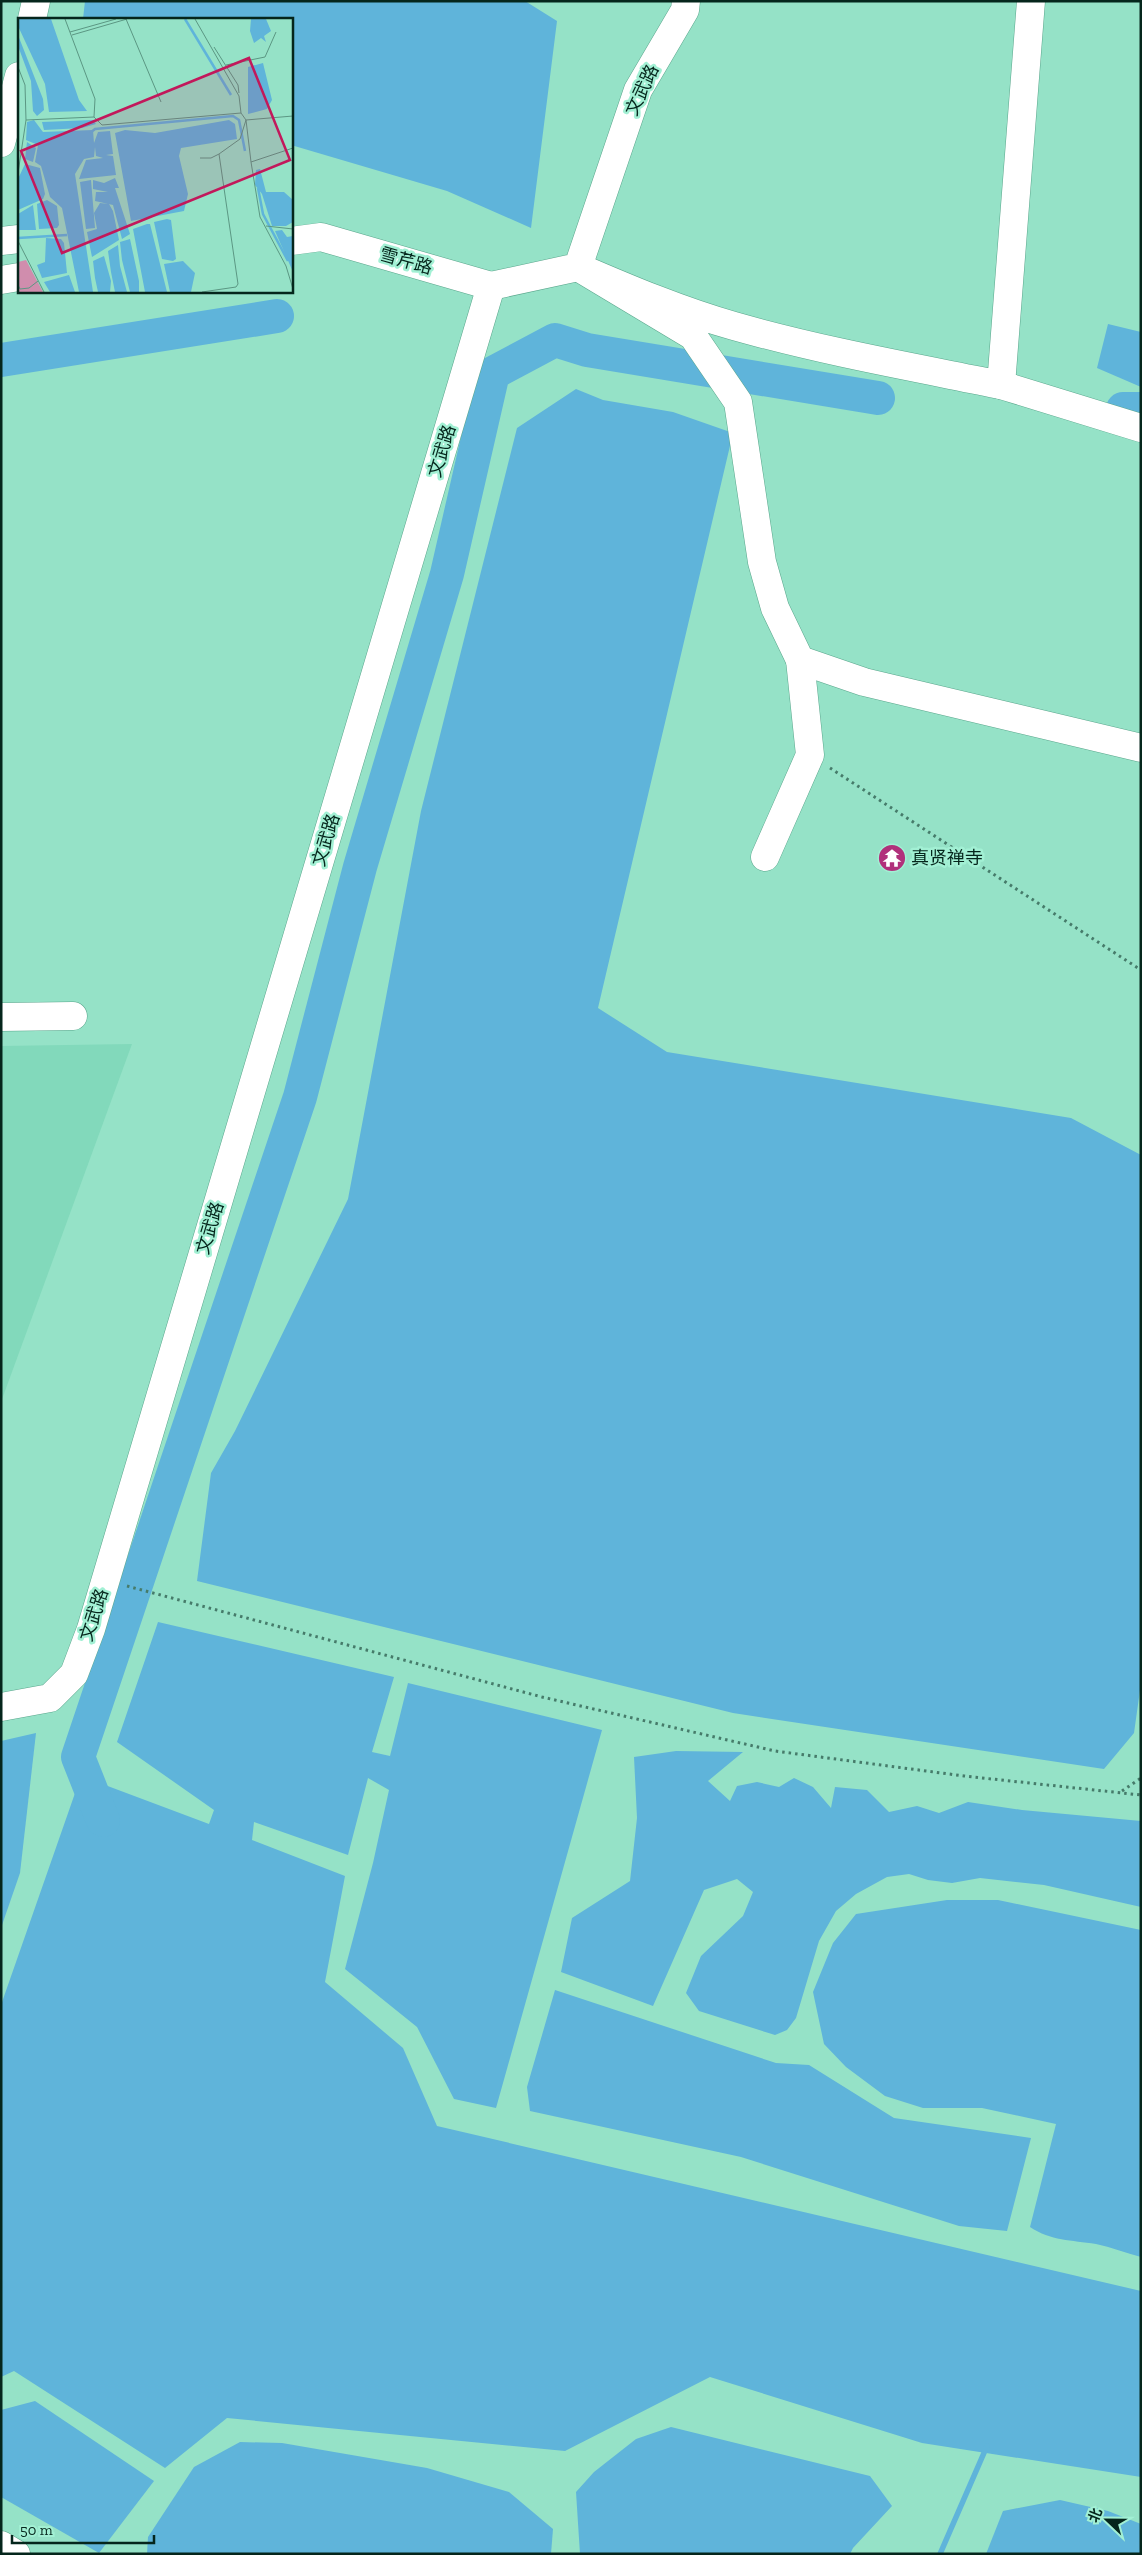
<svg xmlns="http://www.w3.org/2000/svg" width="1142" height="2555" font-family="'Zilla Slab','Noto Sans SC',serif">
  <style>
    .built { fill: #82d9bb }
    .water { fill: #5fb4da }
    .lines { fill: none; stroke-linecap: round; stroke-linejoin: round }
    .stream { stroke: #5fb4da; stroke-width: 5.5 }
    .river { stroke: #5fb4da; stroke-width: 34 }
    .minor-casing { stroke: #5aa68c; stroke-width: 29 }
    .major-casing { stroke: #5aa68c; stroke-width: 29 }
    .path { stroke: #467b6a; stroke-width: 3; stroke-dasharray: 2.5 4; stroke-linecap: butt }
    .minor { stroke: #fff; stroke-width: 28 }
    .major { stroke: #fff; stroke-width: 28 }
    .labels { text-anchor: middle; stroke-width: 5; stroke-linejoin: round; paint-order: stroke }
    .street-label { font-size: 18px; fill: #05261c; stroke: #a2f0d4 }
    .poi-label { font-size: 18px; fill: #05261c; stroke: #a2f0d4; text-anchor: start }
    .inset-river { fill: none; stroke: #5fb4da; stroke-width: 2.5 }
    .inset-road { fill: none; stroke: #5b9783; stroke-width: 1 }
    .view { fill: #c2185b; fill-opacity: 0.15; stroke: #c2185b; stroke-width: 2.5 }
    .inset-edge { fill: none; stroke: #05261c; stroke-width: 2.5 }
  </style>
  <rect width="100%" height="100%" fill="#95e2c7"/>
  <polygon class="built" points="132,1044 1,1402 1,1046"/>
  <g class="water">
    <polygon points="85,1 525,1 557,21 531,228 447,191 291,145 291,19 83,19"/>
    <polygon points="1108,324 1141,332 1141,387 1097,368"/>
    <polygon points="576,389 603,400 673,412 733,433 598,1008 667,1052 1071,1118 1141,1155 1141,1683 1134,1733 1104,1769 733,1713 197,1581 211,1473 235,1431 348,1199 421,811 517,428"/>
    <polygon points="158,1622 394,1677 372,1752 390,1756 408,1683 602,1730 496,2108 454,2099 417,2027 345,1969 373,1863 389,1790 368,1778 348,1855 254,1822 252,1840 345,1876 325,1982 403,2048 437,2126 1141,2291 1141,2477 922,2443 710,2377 565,2451 227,2418 165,2468 14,2371 1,2377 1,2005 81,1776 209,1824 214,1810 117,1742"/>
    <polygon points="36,1733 20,1873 1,1928 1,1741"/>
    <polygon points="676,1751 743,1752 708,1781 730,1801 737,1786 757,1782 779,1787 794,1778 813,1787 831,1808 835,1787 867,1790 889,1812 917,1806 939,1813 968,1802 1022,1810 1141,1821 1141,1907 1044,1885 980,1878 952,1883 928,1880 909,1874 887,1877 856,1894 836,1911 819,1941 796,2018 787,2030 775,2035 699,2011 686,1993 701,1956 743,1916 753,1892 737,1879 704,1890 653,2006 561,1972 572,1918 630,1881 637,1818 634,1757"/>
    <path d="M947,1900H998L1141,1930V2257C1126,2253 1111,2247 1096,2244C1071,2240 1051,2241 1030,2227L1056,2124L982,2108H923L885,2096L846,2067L824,2044L813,1992L833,1943L856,1914Z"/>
    <polygon points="555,1990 776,2063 809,2065 894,2118 1031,2138 1007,2231 959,2226 741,2157 530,2111 527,2087"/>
    <polygon points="35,2401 154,2481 99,2553 1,2497 1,2410"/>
    <polygon points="671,2427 870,2476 892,2506 853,2548 850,2554 580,2554 576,2492 594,2472 636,2439"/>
    <polygon points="240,2442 282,2443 427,2468 509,2492 553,2529 551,2554 147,2554 148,2537 194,2467"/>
    <polygon points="1060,2500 1108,2511 1141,2524 1141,2554 986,2554 1003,2511"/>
  </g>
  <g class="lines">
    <polyline class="stream" points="940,2554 987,2446"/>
    <g class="river">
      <polyline points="1,360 277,316"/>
      <polyline points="1123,409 1141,409"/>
      <polyline points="103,1820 78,1757 300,1097 360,867 447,574 493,373 555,340 587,350 878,398"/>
    </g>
    <defs>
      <g id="minor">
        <path d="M1031,1L1001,385C912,367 822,351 734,326C681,311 629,289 578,267L693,336L738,402L762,562L775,608L800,660L864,682L1141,748"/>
        <polyline points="32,19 36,1"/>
        <polyline points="1,143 19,76"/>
        <polyline points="1,241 19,239"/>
        <polyline points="291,241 321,237 491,286"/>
        <polyline points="1,280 19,277"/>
        <polyline points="1001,385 1141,428"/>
        <polyline points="765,857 810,755 800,660"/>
        <polyline points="1,1017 73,1016"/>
      </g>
      <g id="major">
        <polyline points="1,1707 50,1698 74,1674 91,1629 491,286 578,267 638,90 685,10 686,1"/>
        <polyline points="1,2545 16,2554"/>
      </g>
    </defs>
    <use href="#minor" class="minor-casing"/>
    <use href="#major" class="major-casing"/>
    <g class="path">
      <polyline points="830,768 1141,970"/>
      <polyline points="127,1586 542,1697 775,1751 964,1776 1141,1795"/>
      <polyline points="1122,1791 1141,1778"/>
    </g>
    <use href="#minor" class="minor"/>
    <use href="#major" class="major"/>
  </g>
  <defs>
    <symbol id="temple-disc" viewBox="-11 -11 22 22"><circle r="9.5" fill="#b1307b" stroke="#a2f0d4"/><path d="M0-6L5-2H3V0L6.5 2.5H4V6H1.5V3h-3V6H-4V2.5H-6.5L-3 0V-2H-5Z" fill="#fff"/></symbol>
  </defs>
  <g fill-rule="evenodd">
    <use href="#temple-disc" x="876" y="842" width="32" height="32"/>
  </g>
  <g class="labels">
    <g class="street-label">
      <text transform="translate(642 90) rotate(-65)" y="6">文武路</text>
      <text transform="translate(406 261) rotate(16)" y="6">雪芹路</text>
      <text transform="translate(442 451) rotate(-73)" y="6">文武路</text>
      <text transform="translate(326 840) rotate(-73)" y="6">文武路</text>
      <text transform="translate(210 1228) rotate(-73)" y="6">文武路</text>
      <text transform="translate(94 1615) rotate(-72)" y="6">文武路</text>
    </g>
    <g class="poi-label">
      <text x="911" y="864">真贤禅寺</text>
    </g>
  </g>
  <g transform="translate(18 18)">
    <rect width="275" height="275" fill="#95e2c7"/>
    <path d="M8,242L25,274H0V244Z" fill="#d08dad"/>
    <path d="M0,1H33L61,82L69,93L31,94L27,66L0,8ZM233,1H248L253,13L246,18L248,24L243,20L236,25L232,13ZM0,17L25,81L26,92L19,98L15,93L13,63L0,28ZM245,45L254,82L249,91L230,96V49ZM16,102L25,114L75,112L76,125L80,114L92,113L95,136L88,137L95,138L98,157L61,161L68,142L85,140L78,138L77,129L76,139L66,141L57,156L75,274H61L44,190L32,179L23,148L17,144L20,127L8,122L9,104ZM75,102L78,106L64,110L26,112L24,104ZM211,102L217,106L219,121L163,130L161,138L170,176L166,193L113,203L97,115L107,112L137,115ZM9,124L18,130L15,144L7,141ZM7,146L22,150L27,176L25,181L0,192V161ZM242,151L248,174H266L275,182V204L268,208H254L244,176L237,167L238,152ZM97,160L101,170H97L112,216L104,221L95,187L77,183L78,174H90L75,171V162L86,165ZM73,162L77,210L68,211L62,164ZM29,182L39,188L41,207L39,210L21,211L19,186ZM82,185L91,186L95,193L101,222L74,239L69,214L79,211L76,195ZM15,187L18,212H0V196ZM149,201L153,202L158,241L155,243L144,241L136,204ZM129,206H132L149,274H127L115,211ZM264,212L269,219L275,218V254L257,213ZM28,220L43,221L46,225L49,255L24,260L19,247L27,244ZM112,221L121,263V274H112L104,242L102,224ZM100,227L102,248L109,274H97L93,254L90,233ZM86,238L93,263L92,274H80L77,260L75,243ZM165,243L177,255L173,274H152L146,246ZM51,257L57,274H32L26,264Z" fill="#5fb4da"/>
    <path class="inset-river" d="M167,1L213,77M72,115L77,111L215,98L221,102L227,133M240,170L245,196L270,243M0,220L49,217"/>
    <path class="inset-road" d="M47,1L77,81L76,99M108,1L143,84M177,1L221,78L223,95M52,14L98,1M54,17L109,1M196,29L220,67L221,75M208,47L247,39L258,14M0,49L7,67L8,102M182,140H193L201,136M233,144L242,199L268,248L275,271M0,155L8,102L76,99L84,107L223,95L228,102L275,98M248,208L275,211M0,223L26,274M0,267L2,271L11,270L20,263M184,274L218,269L220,266L201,136L222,121L228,102L233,144L275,130"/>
    <path class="view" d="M231,40L272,142L44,235L3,133Z"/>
    <rect width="275" height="275" class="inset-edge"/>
  </g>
  <rect width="1142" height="2555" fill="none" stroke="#05261c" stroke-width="5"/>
  <g transform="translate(1107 2520) rotate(292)" stroke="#a2f0d4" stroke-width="4" paint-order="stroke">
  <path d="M0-4L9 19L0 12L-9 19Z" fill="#05261c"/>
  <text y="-8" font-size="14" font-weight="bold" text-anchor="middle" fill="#05261c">北</text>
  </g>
  <path d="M12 2535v8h142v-8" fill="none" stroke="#05261c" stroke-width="2.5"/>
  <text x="20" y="2535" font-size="15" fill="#05261c" stroke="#a2f0d4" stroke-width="4" paint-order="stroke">50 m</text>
</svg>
